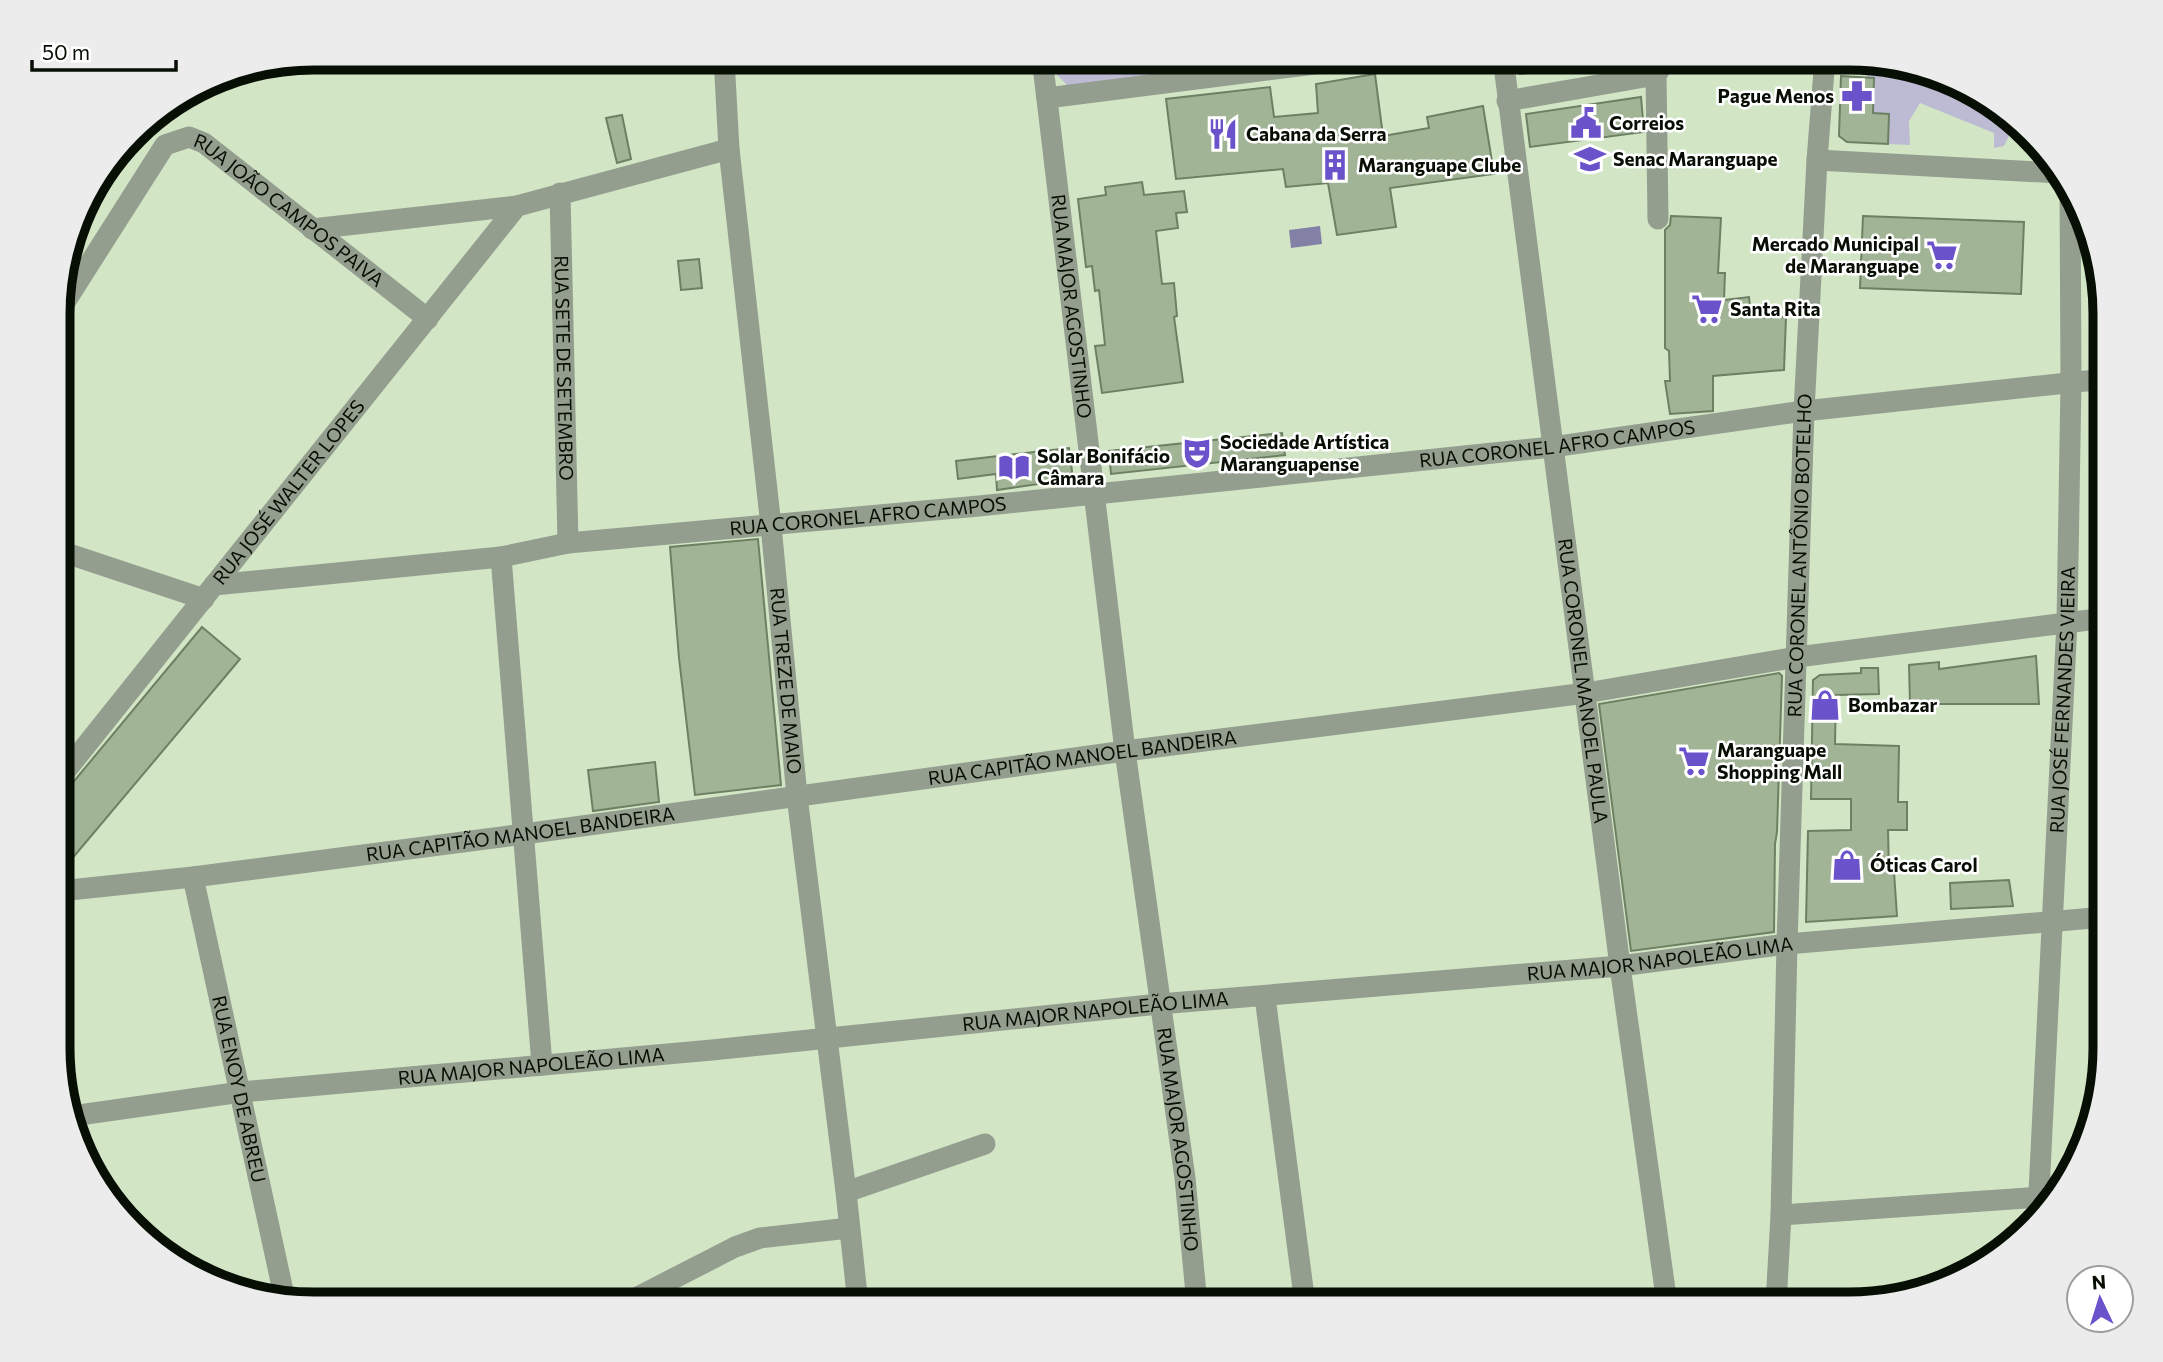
<svg xmlns="http://www.w3.org/2000/svg" width="2163" height="1362" font-family="Commissioner,sans-serif">
  <style>
    .green { fill: #bcbbd3 }
    .water { fill: #8381a5 }
    .building { fill: #a1b596; stroke: #6e8063; stroke-width: 2 }
    .lines { fill: none; stroke-linecap: round; stroke-linejoin: round }
    .minor { stroke: #949e8f; stroke-width: 21 }
    .labels { text-anchor: middle; stroke-width: 5; stroke-linejoin: round; paint-order: stroke }
    .poi-label { font-size: 19px; font-weight: bold; fill: #070e04; stroke: #fff; text-anchor: start }
    .street-label { font-size: 19px; fill: #070e04; stroke: #fff }
    .rim { fill: none; stroke: #070e04; stroke-width: 9 }
  </style>
  <rect width="100%" height="100%" fill="#d2e6c6"/>
  <g class="green">
    <polygon points="1055,58 1282,58 1068,86 1057,75"/>
    <polygon points="1869,60 1915,67 1991,101 2014,126 2004,146 1994,148 1994,133 1920,103 1909,121 1910,145 1888,144 1889,114 1873,113 1874,78 1867,77"/>
  </g>
  <polygon class="water" points="1320,226 1322,244 1291,248 1289,230"/>
  <g class="building">
    <polygon points="1518,58 1567,58 1568,68 1520,74"/>
    <polygon points="1375,74 1383,136 1429,128 1427,117 1483,106 1494,174 1390,188 1396,227 1337,235 1328,183 1286,187 1283,169 1176,179 1166,99 1270,87 1274,117 1318,113 1316,84"/>
    <polygon points="1841,76 1874,78 1873,113 1889,114 1888,144 1847,142 1839,136"/>
    <polygon points="1641,97 1644,132 1530,147 1526,114"/>
    <polygon points="622,115 631,159 617,163 606,118"/>
    <polygon points="1142,182 1144,195 1184,191 1187,212 1176,213 1178,228 1156,231 1162,284 1174,283 1177,316 1174,317 1183,382 1102,393 1095,346 1105,345 1099,290 1095,291 1092,266 1086,267 1078,199 1106,195 1105,187"/>
    <polygon points="1671,216 1721,218 1718,273 1725,273 1724,300 1749,297 1751,318 1786,317 1784,370 1713,376 1713,411 1670,414 1665,381 1670,381 1669,351 1665,348 1665,230 1670,225"/>
    <polygon points="1863,216 2024,222 2021,294 1860,288"/>
    <polygon points="699,259 702,288 681,290 678,261"/>
    <polygon points="1282,433 1285,455 1111,474 1109,451"/>
    <polygon points="1069,448 1073,479 997,490 996,474 958,479 956,461"/>
    <polygon points="758,539 781,785 695,795 679,658 670,547"/>
    <polygon points="202,627 240,659 60,873 60,795 70,786"/>
    <polygon points="2036,656 2039,704 1910,704 1909,665 1939,662 1939,669"/>
    <polygon points="1861,668 1878,668 1879,694 1836,695 1835,744 1899,746 1898,802 1907,802 1907,830 1888,830 1889,872 1894,872 1897,916 1806,922 1808,831 1851,830 1851,799 1811,799 1813,680 1820,675 1861,673"/>
    <polygon points="1779,673 1782,676 1777,832 1775,844 1774,932 1631,951 1599,704"/>
    <polygon points="655,762 659,802 593,811 588,770"/>
    <polygon points="2009,880 2013,906 1951,909 1950,883"/>
  </g>
  <g class="lines">
    <g class="minor">
      <path id="s1" d="M724,58L729,149L771,526L797,796L846,1192L858,1304"/>
      <path id="s2" d="M1042,58L1125,751L1185,1178L1197,1304"/>
      <path id="s3" d="M1503,58L1620,966L1667,1304"/>
      <polyline points="1047,98 1363,58"/>
      <polyline points="1507,101 1656,75"/>
      <polyline points="1817,160 2059,173"/>
      <path id="s4" d="M560,193L568,543"/>
      <polyline points="1658,219 1656,75 1667,58"/>
      <polyline points="312,229 517,206 729,149"/>
      <path id="s5" d="M60,310L165,145L189,137L204,143L428,319"/>
      <polyline points="60,551 204,599"/>
      <polyline points="501,557 542,1065"/>
      <path id="s6" d="M214,585L501,557L568,543L979,506L1552,447L1804,411L2105,379"/>
      <path id="s7" d="M60,778L517,206"/>
      <path id="s8" d="M193,877L285,1300"/>
      <path id="s9" d="M60,891L193,877L524,834L1125,751L1586,693L1797,657L2105,618"/>
      <polyline points="1265,997 1305,1304"/>
      <path id="s10" d="M72,1116L241,1092L712,1050L1159,1004L1620,966L1787,944L2105,917"/>
      <polyline points="846,1192 985,1144"/>
      <path id="s11" d="M2038,1212L2067,622L2071,382L2070,185"/>
      <polyline points="1781,1215 2056,1196"/>
      <polyline points="624,1304 735,1247 760,1238 849,1228"/>
      <path id="s12" d="M1776,1304L1781,1215L1787,944L1804,411L1817,160L1825,58"/>
    </g>
  </g>
  <defs>
    <symbol id="pharmacy-bare" viewBox="-9 -9 18 18"><path d="M-2-6h4v4h4v4h-4v4h-4v-4h-4v-4h4Z" fill="#6a52cb" stroke="#fff" stroke-width="2.5" paint-order="stroke"/></symbol>
    <symbol id="civic-bare" viewBox="-9 -9 18 18"><path d="M-.6-6.5H3V-4.5H.6V-3L4-1V1h2V6H-6V1h2V-1L-.6-3ZM-1.2 2.5V6h2.4V2.5Z" fill="#6a52cb" stroke="#fff" stroke-width="2.5" paint-order="stroke"/></symbol>
    <symbol id="restaurant-bare" viewBox="-9 -9 18 18"><path d="M-5-6h1v4h1v-4h1v4h1v-4h1v5L-1.5 .5V6h-2V.5L-5-1ZM5-6V6H3V1.5H1.5Q1.5-4 5-6Z" fill="#6a52cb" stroke="#fff" stroke-width="2.5" paint-order="stroke"/></symbol>
    <symbol id="university-bare" viewBox="-9 -9 18 18"><path d="M0-5L7-2L0 1L-7-2ZM-4 1L0 2.5L4 1V4Q0 6-4 4Z" fill="#6a52cb" stroke="#fff" stroke-width="2.5" paint-order="stroke"/></symbol>
    <symbol id="building-bare" viewBox="-9 -9 18 18"><path d="M-4-6H4V6H1V3H-1V6H-4ZM-2.5-4.3h1.7v1.8h-1.7ZM.8-4.3h1.7v1.8H.8ZM-2.5-1h1.7V.8h-1.7ZM.8-1h1.7V.8H.8Z" fill="#6a52cb" stroke="#fff" stroke-width="2.5" paint-order="stroke"/></symbol>
    <symbol id="supermarket-bare" viewBox="-9 -9 18 18"><path d="M-6-5.5h2.5l.6 2H6L4.5 2H-2.5L-4.4-4H-6ZM-1.5 3.2a1.3 1.3 0 1 0 .1 0ZM3 3.2a1.3 1.3 0 1 0 .1 0Z" fill="#6a52cb" stroke="#fff" stroke-width="2.5" paint-order="stroke"/></symbol>
    <symbol id="theatre-bare" viewBox="-9 -9 18 18"><path d="M-5-5.5Q0-4 5-5.5V0Q5 5 0 6Q-5 5-5 0ZM-3.3-2.5H-1v1.5H-3.3ZM1-2.5H3.3v1.5H1ZM-2.8 1Q0 5.5 2.8 1Z" fill="#6a52cb" stroke="#fff" stroke-width="2.5" paint-order="stroke"/></symbol>
    <symbol id="library-bare" viewBox="-9 -9 18 18"><path d="M-6-4Q-3-5.5-.7-3.5V5Q-3 3-6 4ZM6-4Q3-5.5 .7-3.5V5Q3 3 6 4Z" fill="#6a52cb" stroke="#fff" stroke-width="2.5" paint-order="stroke"/></symbol>
    <symbol id="shop-bare" viewBox="-9 -9 18 18"><path d="M-5-2.5h2.3a2.7 3.5 0 0 1 5.4 0H5L5.5 6h-11ZM-1.5-2.5h3a1.5 2.3 0 0 0-3 0Z" fill="#6a52cb" stroke="#fff" stroke-width="2.5" paint-order="stroke"/></symbol>
  </defs>
  <g fill-rule="evenodd">
    <use href="#pharmacy-bare" x="1835" y="74" width="44" height="44"/>
    <use href="#civic-bare" x="1564" y="101" width="44" height="44"/>
    <use href="#restaurant-bare" x="1201" y="112" width="44" height="44"/>
    <use href="#university-bare" x="1568" y="137" width="44" height="44"/>
    <use href="#building-bare" x="1313" y="143" width="44" height="44"/>
    <use href="#supermarket-bare" x="1920" y="233" width="44" height="44"/>
    <use href="#supermarket-bare" x="1685" y="287" width="44" height="44"/>
    <use href="#theatre-bare" x="1175" y="431" width="44" height="44"/>
    <use href="#library-bare" x="992" y="445" width="44" height="44"/>
    <use href="#shop-bare" x="1803" y="683" width="44" height="44"/>
    <use href="#supermarket-bare" x="1672" y="739" width="44" height="44"/>
    <use href="#shop-bare" x="1825" y="843" width="44" height="44"/>
  </g>
  <g class="labels">
    <g class="poi-label">
      <text x="1834" y="103" text-anchor="end">Pague Menos</text>
      <text x="1609" y="130">Correios</text>
      <text x="1246" y="141">Cabana da Serra</text>
      <text x="1613" y="166">Senac Maranguape</text>
      <text x="1358" y="172">Maranguape Clube</text>
      <text x="1919" y="251" text-anchor="end">Mercado Municipal<tspan x="1919" dy="22">de Maranguape</tspan></text>
      <text x="1730" y="316">Santa Rita</text>
      <text x="1220" y="449">Sociedade Artística<tspan x="1220" dy="22">Maranguapense</tspan></text>
      <text x="1037" y="463">Solar Bonifácio<tspan x="1037" dy="22">Câmara</tspan></text>
      <text x="1848" y="712">Bombazar</text>
      <text x="1717" y="757">Maranguape<tspan x="1717" dy="22">Shopping Mall</tspan></text>
      <text x="1870" y="872">Óticas Carol</text>
    </g>
    <g class="street-label">
      <text dy="7" stroke="none"><textPath href="#s5" startOffset="345">RUA JOÃO CAMPOS PAIVA</textPath></text>
      <text dy="7" stroke="none"><textPath href="#s2" startOffset="250">RUA MAJOR AGOSTINHO</textPath></text>
      <text dy="7" stroke="none"><textPath href="#s4" startOffset="175">RUA SETE DE SETEMBRO</textPath></text>
      <text dy="7" stroke="none"><textPath href="#s6" startOffset="1351">RUA CORONEL AFRO CAMPOS</textPath></text>
      <text dy="7" stroke="none"><textPath href="#s7" startOffset="366">RUA JOSÉ WALTER LOPES</textPath></text>
      <text dy="7" stroke="none"><textPath href="#s6" startOffset="658">RUA CORONEL AFRO CAMPOS</textPath></text>
      <text dy="7" stroke="none"><textPath href="#s12" startOffset="749">RUA CORONEL ANTÔNIO BOTELHO</textPath></text>
      <text dy="7" stroke="none"><textPath href="#s1" startOffset="626">RUA TREZE DE MAIO</textPath></text>
      <text dy="7" stroke="none"><textPath href="#s3" startOffset="628">RUA CORONEL MANOEL PAULA</textPath></text>
      <text dy="7" stroke="none"><textPath href="#s11" startOffset="513">RUA JOSÉ FERNANDES VIEIRA</textPath></text>
      <text dy="7" stroke="none"><textPath href="#s9" startOffset="1031">RUA CAPITÃO MANOEL BANDEIRA</textPath></text>
      <text dy="7" stroke="none"><textPath href="#s9" startOffset="464">RUA CAPITÃO MANOEL BANDEIRA</textPath></text>
      <text dy="7" stroke="none"><textPath href="#s10" startOffset="1596">RUA MAJOR NAPOLEÃO LIMA</textPath></text>
      <text dy="7" stroke="none"><textPath href="#s10" startOffset="1029">RUA MAJOR NAPOLEÃO LIMA</textPath></text>
      <text dy="7" stroke="none"><textPath href="#s10" startOffset="462">RUA MAJOR NAPOLEÃO LIMA</textPath></text>
      <text dy="7" stroke="none"><textPath href="#s8" startOffset="217">RUA ENOY DE ABREU</textPath></text>
      <text dy="7" stroke="none"><textPath href="#s2" startOffset="1090">RUA MAJOR AGOSTINHO</textPath></text>
    </g>
  </g>
  <path d="M0 0H2163V1362H0ZM314 70H1849A244 244 0 0 1 2093 314V1048A244 244 0 0 1 1849 1292H314A244 244 0 0 1 70 1048V314A244 244 0 0 1 314 70Z" fill="#ebeceb" fill-rule="evenodd"/>
  <path class="rim" d="M314 70H1849A244 244 0 0 1 2093 314V1048A244 244 0 0 1 1849 1292H314A244 244 0 0 1 70 1048V314A244 244 0 0 1 314 70Z"/>
  <g transform="translate(2100 1299) rotate(356)"><circle r="33" fill="#ffffff" stroke="#9c9f9b" stroke-width="2"/>
  <path d="M0-5L12 26L0 18L-12 26Z" fill="#6a52cb"/>
  <text y="-10" font-size="19" font-weight="bold" text-anchor="middle" fill="#070e04">N</text>
  </g>
  <path d="M32 60v10h144v-10" fill="none" stroke="#070e04" stroke-width="3.5"/>
  <text x="42" y="60" font-size="21" fill="#070e04" stroke="#ffffff" stroke-width="5" paint-order="stroke">50 m</text>
</svg>
